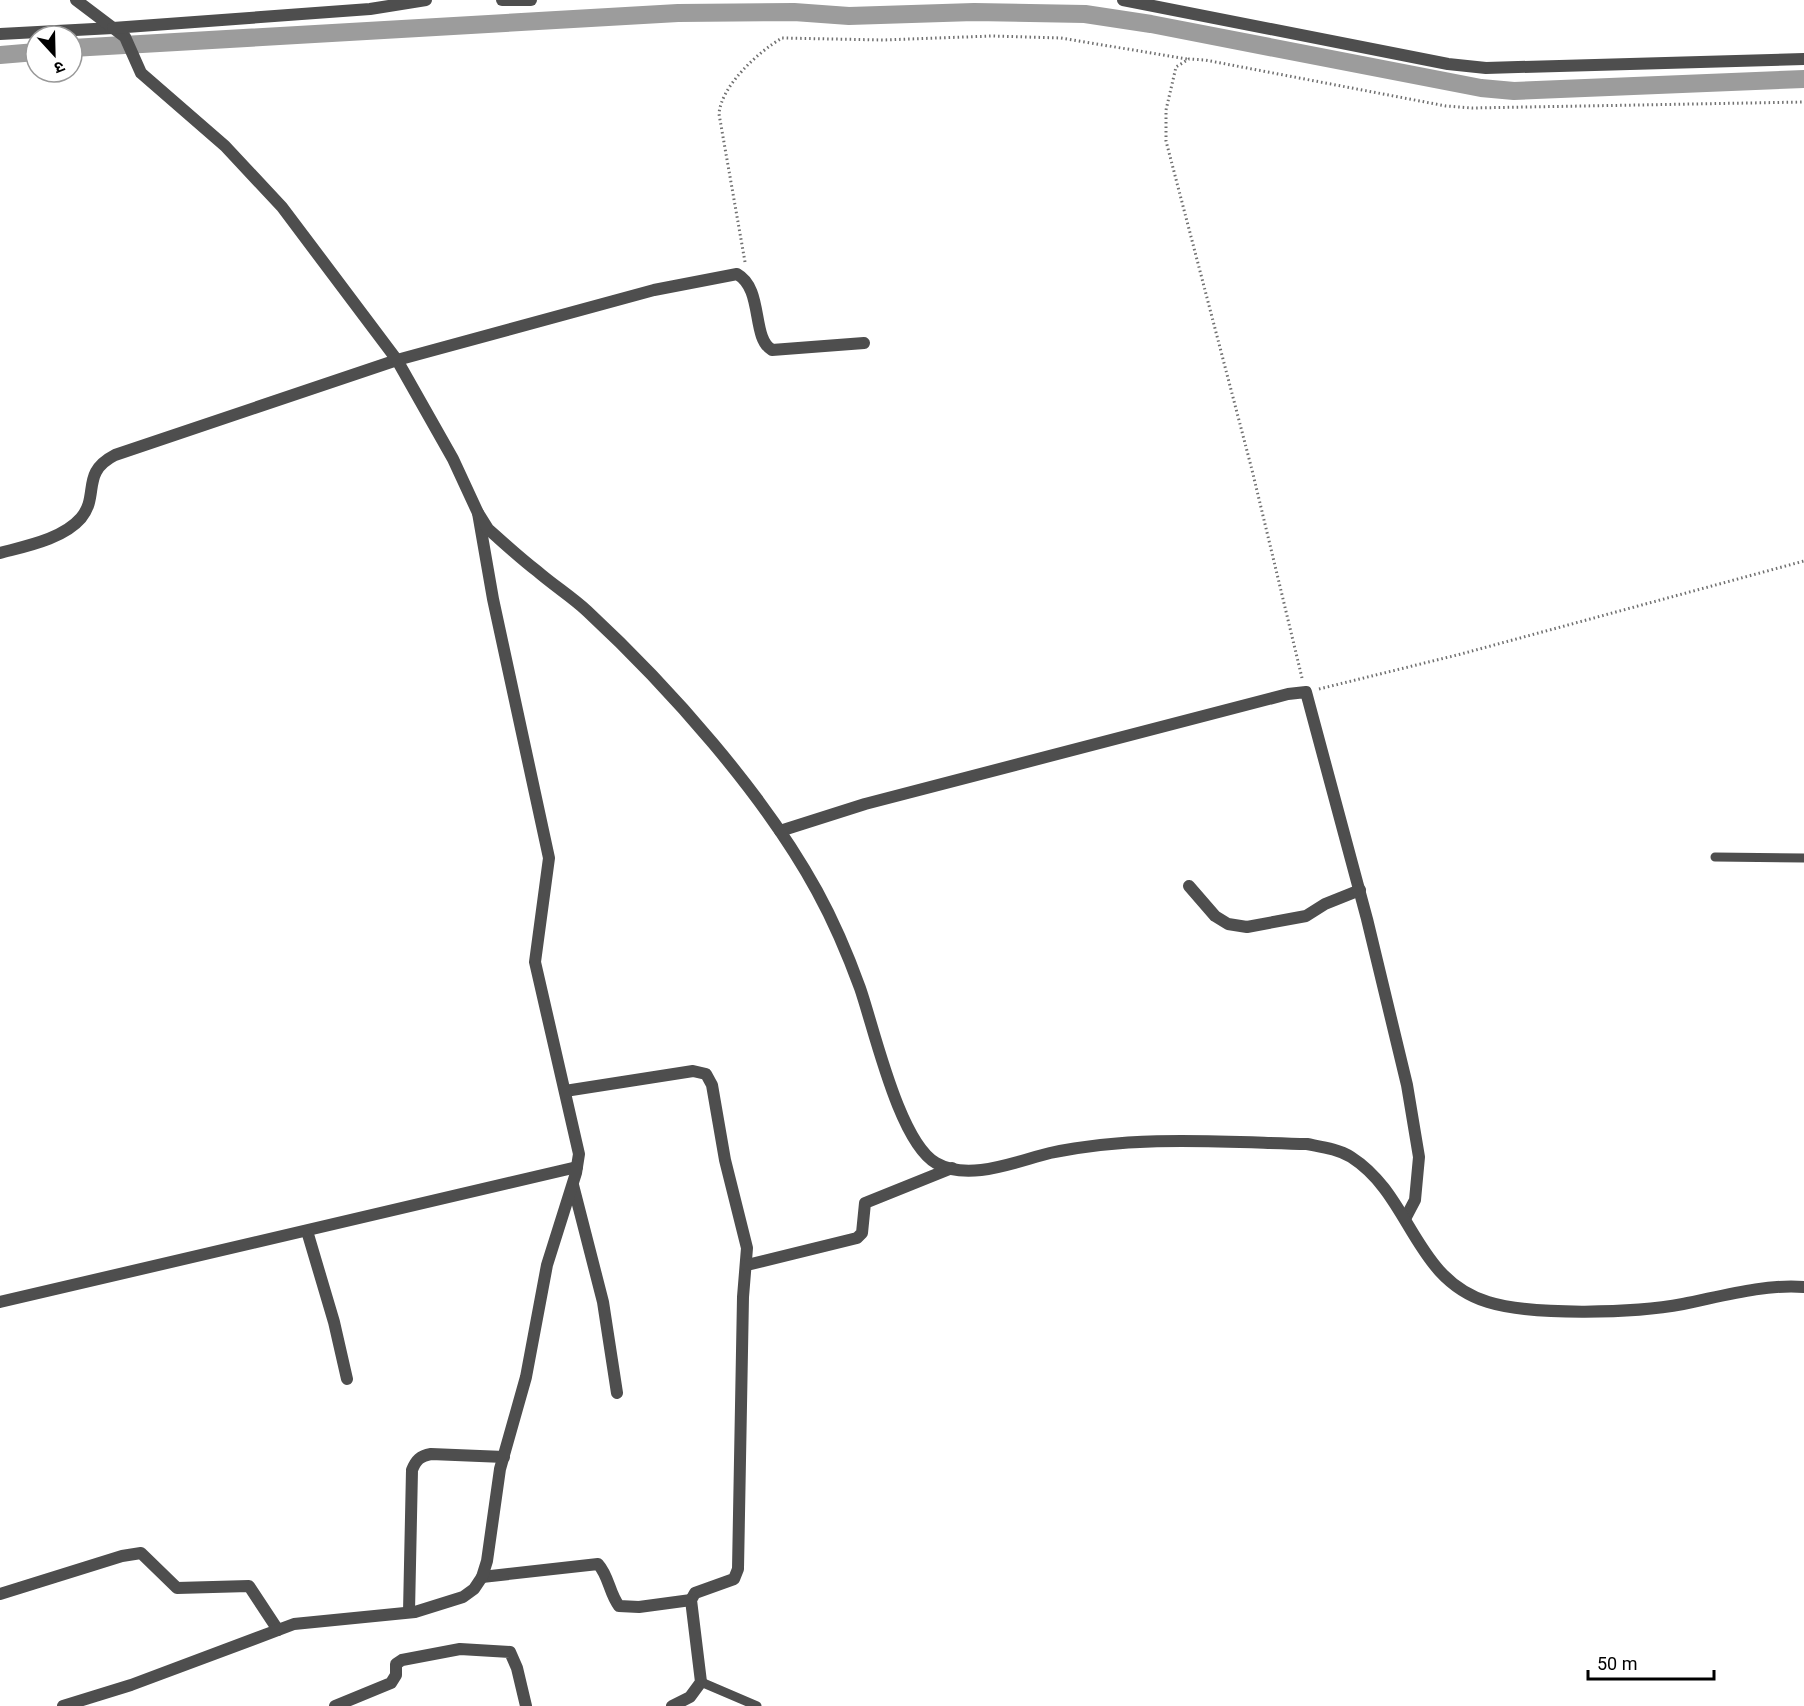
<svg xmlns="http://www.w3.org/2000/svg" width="1804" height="1706" font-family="Roboto,'Noto Sans Devanagari',sans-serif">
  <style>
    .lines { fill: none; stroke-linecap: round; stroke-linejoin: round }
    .canal { stroke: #9c9c9c; stroke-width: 18 }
    .path { stroke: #707070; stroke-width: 3; stroke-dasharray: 1.5 3; stroke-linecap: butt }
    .service { stroke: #4e4e4e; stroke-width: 9 }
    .minor { stroke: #4e4e4e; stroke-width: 12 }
    .tertiary { stroke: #4e4e4e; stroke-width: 12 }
  </style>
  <rect width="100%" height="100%" fill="#fff"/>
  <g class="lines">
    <g class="canal">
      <polyline points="72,48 678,13 794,12 849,16 974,12 1085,14 1151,24 1481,88 1514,91 1804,79"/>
      <polyline points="0,55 36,52"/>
    </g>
    <g class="path">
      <path d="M745,262L719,114C721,86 758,52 782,38L883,40L992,36L1061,38L1187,59"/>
      <polyline points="1302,678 1252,470 1166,141 1166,110 1176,67 1189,59 1205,60 1446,106 1472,108 1804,102"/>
      <polyline points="1319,689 1461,654 1804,561"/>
    </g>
    <g class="service">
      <polyline points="1715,857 1804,858"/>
      <polyline points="701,1682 757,1706"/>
    </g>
    <g class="minor">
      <polyline points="0,34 113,28"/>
      <path d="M0,553C26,546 63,539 81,518C100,495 80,473 115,455L397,360L654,290L737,274C764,289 751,338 772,350L864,343"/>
      <polyline points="780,831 865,804 1288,694 1306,692 1367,919 1407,1085 1419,1157 1415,1200 1405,1219"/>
      <polyline points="1189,886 1215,916 1228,924 1247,927 1306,916 1325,904 1360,890"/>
      <polyline points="565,1091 693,1071 706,1074 712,1085 725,1160 747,1248 743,1297 738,1569 734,1579 695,1593 691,1600 701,1682 690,1697 672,1706"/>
      <polyline points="573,1185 603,1302 617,1393"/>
      <polyline points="307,1231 334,1322 347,1379"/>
      <polyline points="747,1265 857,1238 862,1233 865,1203 952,1168"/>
      <polyline points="0,1302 577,1167"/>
      <path d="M482,1577L598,1564C609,1576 609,1593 619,1606L639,1607L691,1600"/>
      <polyline points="0,1594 122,1556 141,1553 177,1588 249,1586 278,1630"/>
      <path d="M409,1612L412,1470C416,1460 420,1456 431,1454L504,1457"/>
      <polyline points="63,1706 131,1685 294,1624 415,1612 463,1597 474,1589 482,1577 487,1561 500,1469 526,1377 547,1265 576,1173 579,1154 535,962 549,858 493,599 478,513"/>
      <polyline points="335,1706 391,1683 396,1675 396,1664 402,1660 460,1649 510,1652 517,1668 526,1706"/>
    </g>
    <g class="tertiary">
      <path d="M76,0L125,37L141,73L225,146L282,207L397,360L453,459L478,513L488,529C504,543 520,558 537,571C553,585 572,597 587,611C669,687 764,794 817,891C834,922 848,955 860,988C874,1028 899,1142 936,1163C969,1182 1017,1161 1050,1153C1136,1135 1221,1142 1307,1144C1322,1147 1338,1149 1351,1157C1412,1196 1413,1279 1488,1302C1533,1316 1636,1313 1683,1304C1723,1296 1763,1284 1804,1287"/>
      <polyline points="502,0 531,0"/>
      <polyline points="1123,0 1448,64 1486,68 1804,59"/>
      <polyline points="113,28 370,9 426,0"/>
    </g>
  </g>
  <g transform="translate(54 54) rotate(158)"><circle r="28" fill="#ffffff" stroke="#999999" stroke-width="1.5"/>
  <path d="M0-4.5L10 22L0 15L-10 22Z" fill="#000000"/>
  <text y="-9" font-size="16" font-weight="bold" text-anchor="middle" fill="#000000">उ</text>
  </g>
  <path d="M1588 1670v9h126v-9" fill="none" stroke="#000000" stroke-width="3"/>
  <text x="1597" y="1670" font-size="18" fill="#000000" stroke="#ffffff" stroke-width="4.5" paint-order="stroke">50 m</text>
</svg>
